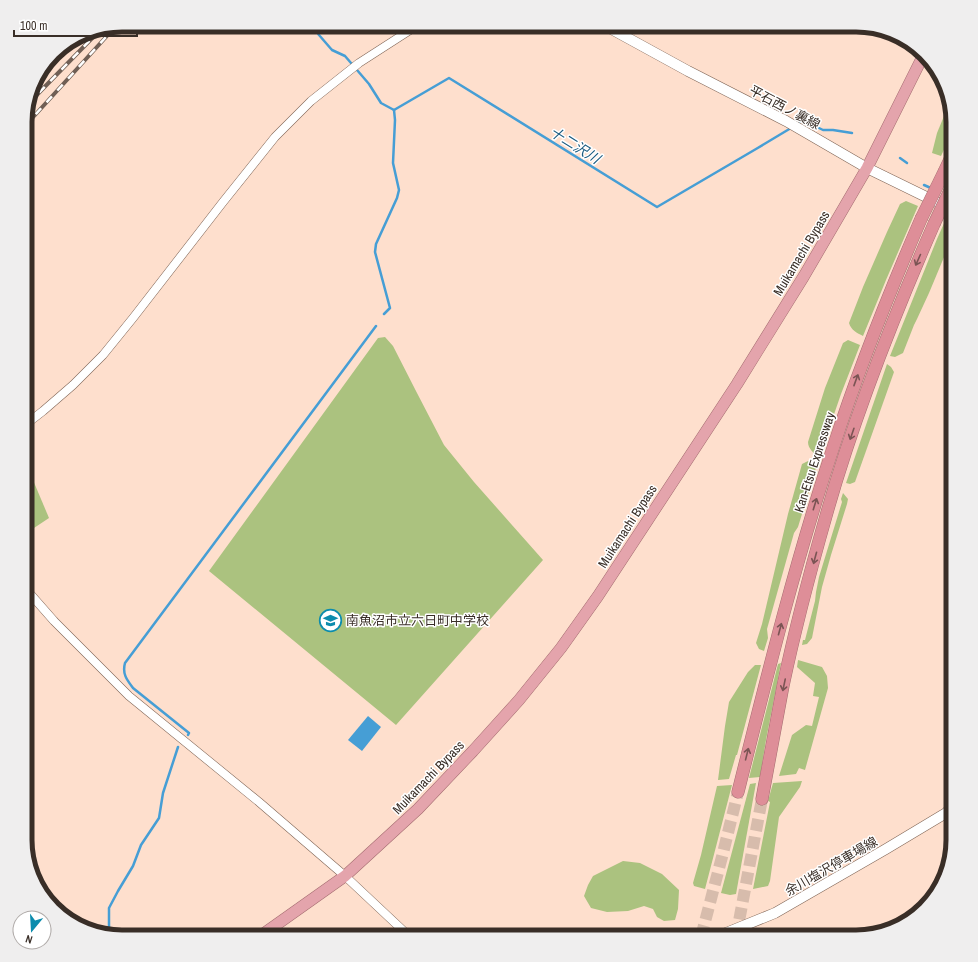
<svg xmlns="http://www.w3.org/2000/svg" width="978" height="962" font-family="'Archivo Narrow','Noto Sans JP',sans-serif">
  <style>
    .green { fill: #abc27f }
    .water { fill: #469ed5 }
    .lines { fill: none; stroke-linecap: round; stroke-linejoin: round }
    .stream { stroke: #469ed5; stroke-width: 2.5 }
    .motorway-tunnel { stroke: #d7bcac; stroke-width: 12; stroke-dasharray: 12 6; stroke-linecap: butt }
    .tertiary-casing { stroke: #7f6455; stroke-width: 9 }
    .secondary-casing { stroke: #7f6455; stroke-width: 11 }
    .trunk-casing { stroke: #a46c70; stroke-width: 12 }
    .motorway-casing { stroke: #a46c70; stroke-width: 13 }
    .tertiary { stroke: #fff; stroke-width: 8 }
    .secondary { stroke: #fff; stroke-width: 10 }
    .trunk { stroke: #e4a4ac; stroke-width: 11 }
    .motorway { stroke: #de8e98; stroke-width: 12 }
    .rail-casing { stroke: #705f55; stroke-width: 4 }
    .rail { stroke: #fff; stroke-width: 2.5; stroke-dasharray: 8; stroke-linecap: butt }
    .motorway-bridge-casing { stroke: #a46c70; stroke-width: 13; stroke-linecap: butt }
    .motorway-bridge { stroke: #de8e98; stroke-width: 12 }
    .oneway { stroke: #7b5454 }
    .labels { text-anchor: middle; stroke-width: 3; stroke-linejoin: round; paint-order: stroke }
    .street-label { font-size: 13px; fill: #392e27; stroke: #fff }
    .poi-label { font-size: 13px; fill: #392e27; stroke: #fff; text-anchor: start }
    .water-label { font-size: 14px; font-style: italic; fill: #1a5b80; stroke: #fff }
    .rim { fill: none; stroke: #392e27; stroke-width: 5 }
  </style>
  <rect width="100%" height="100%" fill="#fedfcd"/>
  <g class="green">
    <polygon points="949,104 953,122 953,131 941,156 932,153 937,133"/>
    <path d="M906,201L918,206L886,280L863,336C857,333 851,330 849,323L863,287L887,232L900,204Z"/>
    <polygon points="945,221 950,223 953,226 952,238 929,293 917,319 914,325 903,353 895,357 890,356 937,239"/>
    <polygon points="385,337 393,346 417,393 444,445 474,482 543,560 396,725 209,571 378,338"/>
    <path d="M848,340L860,345L841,394L819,458C814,453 808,449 808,442L825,388L843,343Z"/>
    <polygon points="887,364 891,367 894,372 855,482 850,484 846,483"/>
    <polygon points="808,461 811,462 816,468 798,527 794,533 767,629 768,638 764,651 759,649 756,643 762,624 788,514 802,464"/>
    <polygon points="30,473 49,518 25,534 25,476"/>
    <polygon points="843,493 848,499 847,504 831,555 822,587 812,638 807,644 802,645 803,640 805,640 815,601 816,592 819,577 842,502 841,499"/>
    <polygon points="798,660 822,667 827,676 828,688 805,770 799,768 796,774 779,776 792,735 806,725 812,726 819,697 813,696 815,683 797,667"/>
    <polygon points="781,663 766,740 760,777 749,778 778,664"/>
    <polygon points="755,665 761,665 737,755 736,755 729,779 718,780 725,726 729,702 748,672"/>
    <polygon points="802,781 800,787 779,817 770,881 768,886 753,889 770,802 768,801 773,783"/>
    <polygon points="756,783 736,894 730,895 721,893 750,784"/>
    <polygon points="732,785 705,889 694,886 693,883 701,855 717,786"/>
    <polygon points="623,861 640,863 662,874 679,890 678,909 675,920 664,921 657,917 653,909 644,906 628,911 607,912 591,908 584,896 588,885 593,876"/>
  </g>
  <polygon class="water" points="368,716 381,727 362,751 348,740"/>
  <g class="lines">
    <g class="stream">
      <polyline points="313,25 319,35 332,50 345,56 369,84 381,103 394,110"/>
      <polyline points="394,110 449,78 657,207 756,149 791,128"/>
      <polyline points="796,124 803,120 823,130 833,130 852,133"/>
      <polyline points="900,158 907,163"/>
      <polyline points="924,185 933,189"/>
      <polyline points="384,314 390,308 375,252 376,244 397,198 399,190 393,163 395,120 394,110"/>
      <path d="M188,735L189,733L133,688C127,680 122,674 125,663L376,326"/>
      <polyline points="107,934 109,927 109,908 118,891 133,866 141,845 159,818 163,793 178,747"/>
    </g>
    <g class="motorway-tunnel">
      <polyline points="701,937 723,853 738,792"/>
      <polyline points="736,937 762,799"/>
    </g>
    <defs>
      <g id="tertiary">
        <polyline points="25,425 43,411 73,385 103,355 133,318 223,202 275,137 311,101 359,63 418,25"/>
        <polyline points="25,588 54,621 129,696 259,802 345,876 410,937"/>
      </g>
      <g id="secondary">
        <polyline points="604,25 688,71 786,121 867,168 953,210"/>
        <polyline points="716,937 775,913 886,849 946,813 953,806"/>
      </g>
      <polyline id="trunk" points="259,937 345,876 418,809 473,751 519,700 561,648 598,596 737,384 804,276 867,168 924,54"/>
      <g id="motorway">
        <polyline points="945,170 953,153"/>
        <path d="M738,792C767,676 796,559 834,445C859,368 889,293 921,219"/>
        <path d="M762,799C769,762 776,724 783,686C795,629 810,572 826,516C854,416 892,320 934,224"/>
      </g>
    </defs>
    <use href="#tertiary" class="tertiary-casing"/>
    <use href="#secondary" class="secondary-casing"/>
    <use href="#trunk" class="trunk-casing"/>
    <use href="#motorway" class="motorway-casing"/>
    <use href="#tertiary" class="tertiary"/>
    <use href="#secondary" class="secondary"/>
    <use href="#trunk" class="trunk"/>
    <use href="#motorway" class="motorway"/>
    <defs>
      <g id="rail">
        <polyline points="28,104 101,29"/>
        <polyline points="25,126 116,26"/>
      </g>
    </defs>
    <use href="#rail" class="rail-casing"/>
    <use href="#rail" class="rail"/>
    <defs>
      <g id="motorway-bridge">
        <polyline points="921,219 945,170"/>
        <polyline points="934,224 953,184"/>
      </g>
    </defs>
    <use href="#motorway-bridge" class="motorway-bridge-casing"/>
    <use href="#motorway-bridge" class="motorway-bridge"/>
  </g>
  <defs><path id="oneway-shaft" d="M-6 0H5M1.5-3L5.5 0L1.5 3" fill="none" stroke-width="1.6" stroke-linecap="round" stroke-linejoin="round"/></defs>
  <g class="oneway">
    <use href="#oneway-shaft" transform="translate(918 260) rotate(114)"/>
    <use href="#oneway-shaft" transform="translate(856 380) rotate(-70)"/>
    <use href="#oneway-shaft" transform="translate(852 434) rotate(109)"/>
    <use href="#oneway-shaft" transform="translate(815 504) rotate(-73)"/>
    <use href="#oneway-shaft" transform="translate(815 558) rotate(105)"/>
    <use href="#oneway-shaft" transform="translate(780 629) rotate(-75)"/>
    <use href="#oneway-shaft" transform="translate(784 685) rotate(102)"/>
    <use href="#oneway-shaft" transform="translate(747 754) rotate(-76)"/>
  </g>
  <defs>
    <symbol id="school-ring" viewBox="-11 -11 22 22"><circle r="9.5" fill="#fff" stroke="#0c8cad" stroke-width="1.5"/><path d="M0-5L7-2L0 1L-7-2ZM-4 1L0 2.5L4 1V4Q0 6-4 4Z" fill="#0c8cad"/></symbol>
  </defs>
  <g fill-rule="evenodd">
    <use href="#school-ring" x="318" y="608" width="25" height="25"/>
  </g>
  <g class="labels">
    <g class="street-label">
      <text transform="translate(785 107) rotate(28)" y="5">平石西ノ裏線</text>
      <text transform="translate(801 253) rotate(-59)" y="5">Muikamachi Bypass</text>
      <text transform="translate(814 462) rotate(-72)" y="5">Kan-Etsu Expressway</text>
      <text transform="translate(627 526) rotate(-57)" y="5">Muikamachi Bypass</text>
      <text transform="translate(428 777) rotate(-46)" y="5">Muikamachi Bypass</text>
      <text transform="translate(831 866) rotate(-30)" y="5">余川塩沢停車場線</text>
    </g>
    <g class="poi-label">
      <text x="346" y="625">南魚沼市立六日町中学校</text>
    </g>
    <g class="water-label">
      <text transform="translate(575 145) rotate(32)" y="5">十二沢川</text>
    </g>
  </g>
  <path d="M0 0H978V962H0ZM122 32H856A90 90 0 0 1 946 122V840A90 90 0 0 1 856 930H122A90 90 0 0 1 32 840V122A90 90 0 0 1 122 32Z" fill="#efeeee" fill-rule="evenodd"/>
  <path class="rim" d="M122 32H856A90 90 0 0 1 946 122V840A90 90 0 0 1 856 930H122A90 90 0 0 1 32 840V122A90 90 0 0 1 122 32Z"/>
  <g transform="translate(32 930) rotate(198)"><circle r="19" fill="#ffffff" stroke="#b0aba9"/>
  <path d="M0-3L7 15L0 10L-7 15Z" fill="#0c8cad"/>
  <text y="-6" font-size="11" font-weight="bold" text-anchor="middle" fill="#392e27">N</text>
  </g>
  <path d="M14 30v6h123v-6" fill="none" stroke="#392e27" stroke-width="2"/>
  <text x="20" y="30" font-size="12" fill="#392e27" stroke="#ffffff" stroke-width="3" paint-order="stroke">100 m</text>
</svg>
